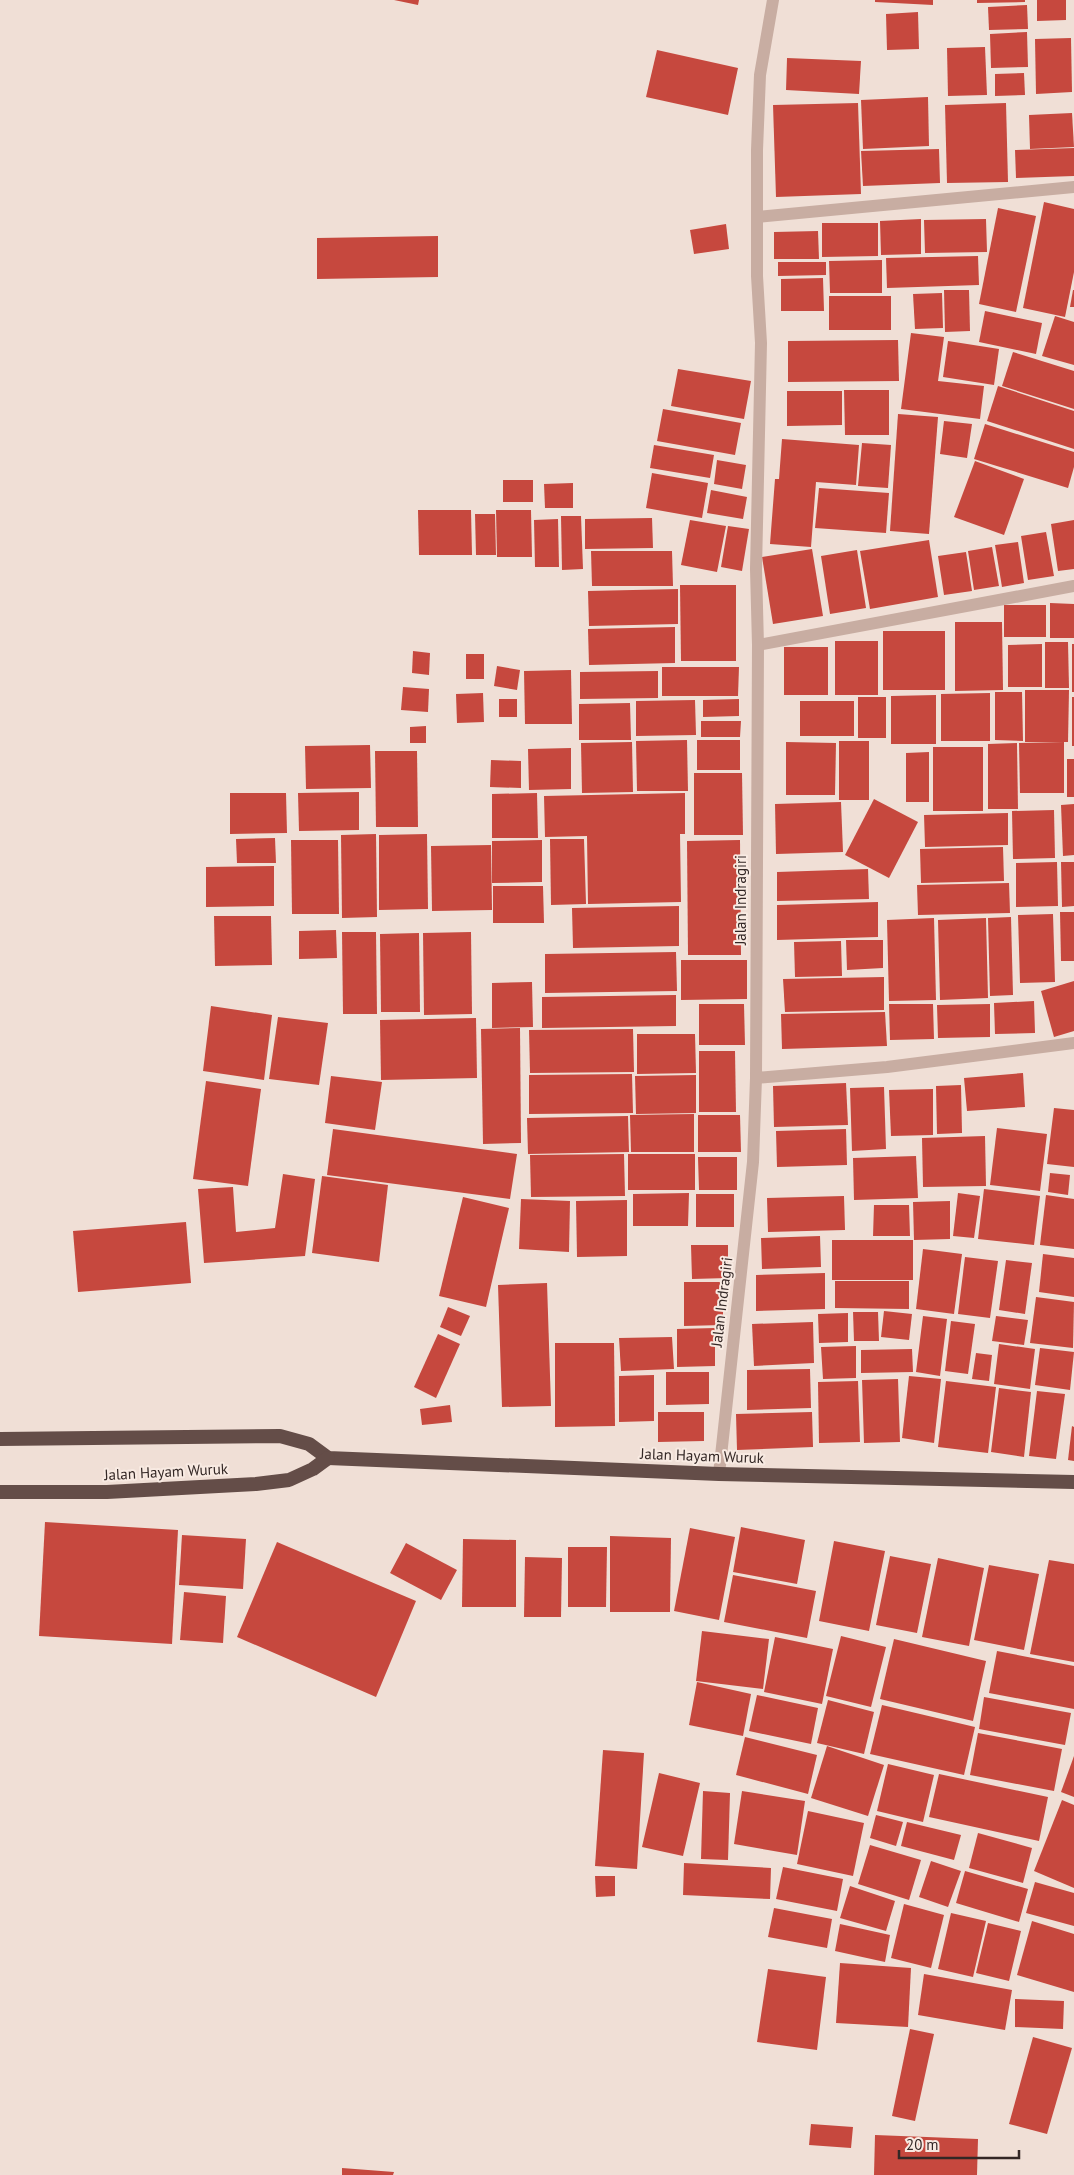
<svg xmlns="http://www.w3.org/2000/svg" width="1074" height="2175" font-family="'PT Sans',sans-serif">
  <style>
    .building { fill: #c6483e }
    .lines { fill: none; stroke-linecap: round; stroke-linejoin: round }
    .minor { stroke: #c8ada2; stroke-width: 12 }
    .trunk { stroke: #644d48; stroke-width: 14 }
    .labels { text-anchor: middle; stroke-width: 4; stroke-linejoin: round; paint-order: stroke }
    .street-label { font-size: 15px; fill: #332725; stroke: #f8eae2 }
  </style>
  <rect width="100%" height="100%" fill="#f0dfd6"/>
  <g class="building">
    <polygon points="394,0 419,0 418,5"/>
    <polygon points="875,0 933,0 933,5 875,2"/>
    <polygon points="977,0 1025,0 1025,2 977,3"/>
    <polygon points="1037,0 1066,0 1066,20 1037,21"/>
    <polygon points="1027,5 1028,29 989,30 988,7"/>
    <polygon points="918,12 919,49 887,50 886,14"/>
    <polygon points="1027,32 1028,67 991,68 990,34"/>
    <polygon points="1071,38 1072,92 1036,94 1035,39"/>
    <polygon points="985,47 987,95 948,96 947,48"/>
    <polygon points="657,50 738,68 728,115 646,97"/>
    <polygon points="787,58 861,61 859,94 786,90"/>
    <polygon points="1024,73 1025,95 995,96 995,74"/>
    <polygon points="928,97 929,146 863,149 861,100"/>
    <polygon points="858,103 861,194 776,197 773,105"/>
    <polygon points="1006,103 1008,182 947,183 945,105"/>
    <polygon points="1072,113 1074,147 1030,149 1029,115"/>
    <polygon points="1074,148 1074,176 1016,178 1015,150"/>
    <polygon points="939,149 940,183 863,186 861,151"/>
    <polygon points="1044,202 1074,209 1074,272 1065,317 1023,308"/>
    <polygon points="998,208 1036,216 1016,312 979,304"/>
    <polygon points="921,219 921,254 881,255 880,221"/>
    <polygon points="986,219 987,252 925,253 924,220"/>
    <polygon points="822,223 878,223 878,256 822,257"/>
    <polygon points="726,224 729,249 694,254 690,230"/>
    <polygon points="818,231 819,259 774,259 774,232"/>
    <polygon points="438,236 438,277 317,279 317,238"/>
    <polygon points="978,256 979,285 887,288 886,258"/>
    <polygon points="882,260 882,293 830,293 829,261"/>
    <polygon points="778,262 826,262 826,275 778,276"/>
    <polygon points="823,278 824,311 781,311 781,279"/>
    <polygon points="944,290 969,290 970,331 945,332"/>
    <polygon points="1073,290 1074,290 1074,307 1070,307"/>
    <polygon points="942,293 943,328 915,329 913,294"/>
    <rect x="829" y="296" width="62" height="34"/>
    <polygon points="985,311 1042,323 1036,354 979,342"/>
    <polygon points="1055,316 1074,322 1074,365 1042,356"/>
    <polygon points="911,333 944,337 938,381 984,386 980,419 901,409"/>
    <polygon points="898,340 899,381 788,382 788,341"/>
    <polygon points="948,341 999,349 994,385 943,377"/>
    <polygon points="1013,352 1074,371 1074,409 1002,386"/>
    <polygon points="678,369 751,381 744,419 671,406"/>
    <polygon points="998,386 1074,411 1074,449 987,421"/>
    <polygon points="844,390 889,390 889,435 845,435"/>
    <polygon points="787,391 842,391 842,425 787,426"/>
    <polygon points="663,409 741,423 735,455 657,441"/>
    <polygon points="898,414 938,417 929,534 890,531"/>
    <polygon points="944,421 972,424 967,458 940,454"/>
    <polygon points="985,424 1074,452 1074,467 1068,488 974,459"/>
    <polygon points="782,439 859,445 856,485 816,482 811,547 770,544 775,479 779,479"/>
    <polygon points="862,443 891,445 888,488 858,486"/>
    <polygon points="654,445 714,455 710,478 650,468"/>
    <polygon points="717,460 746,465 742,489 714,484"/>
    <polygon points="975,461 1024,479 1004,535 954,517"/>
    <polygon points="652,473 708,483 702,518 646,508"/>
    <rect x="503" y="480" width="30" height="22"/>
    <polygon points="573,483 573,508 545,508 544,484"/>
    <polygon points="819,488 889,493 886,533 815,528"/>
    <polygon points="711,490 747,497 743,519 707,513"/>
    <polygon points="418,510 471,510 472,555 419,555"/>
    <polygon points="496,510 531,510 532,557 497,557"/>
    <polygon points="475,514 495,514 496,555 476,555"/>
    <polygon points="561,516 581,516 583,569 562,570"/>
    <polygon points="652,518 653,548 585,549 585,519"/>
    <polygon points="558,519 559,567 535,567 534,520"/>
    <polygon points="690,520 726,526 717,572 681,565"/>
    <polygon points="1074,520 1074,569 1058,571 1051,524"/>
    <polygon points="728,526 749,529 742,571 721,567"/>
    <polygon points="1046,532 1054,576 1028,580 1021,536"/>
    <polygon points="929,540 938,597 870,609 860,551"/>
    <polygon points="1018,542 1024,583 1002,587 995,545"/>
    <polygon points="992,547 999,586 974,590 968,551"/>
    <polygon points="812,549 823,616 773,624 762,557"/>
    <polygon points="857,550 866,608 830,614 821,556"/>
    <polygon points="591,551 672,551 673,586 592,586"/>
    <polygon points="966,552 972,591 944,595 938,556"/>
    <polygon points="680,585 736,585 736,661 681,661"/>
    <polygon points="678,589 678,624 589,626 588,591"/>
    <polygon points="1050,603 1074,604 1074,638 1050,638"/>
    <rect x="1004" y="605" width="42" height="32"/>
    <polygon points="955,622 1002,622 1003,690 955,691"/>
    <polygon points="675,627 675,663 589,665 588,629"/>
    <rect x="883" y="631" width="62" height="59"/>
    <rect x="835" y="641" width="43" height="54"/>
    <polygon points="1045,642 1068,642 1069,688 1045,688"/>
    <polygon points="1042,644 1042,687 1008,687 1008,645"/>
    <rect x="1072" y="644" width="2" height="48"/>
    <rect x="784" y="647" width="44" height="48"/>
    <polygon points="413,651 430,653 429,675 412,673"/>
    <rect x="466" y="654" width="18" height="25"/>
    <polygon points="497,666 520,670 517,690 494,686"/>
    <polygon points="662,667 739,667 738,696 662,696"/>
    <polygon points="571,670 572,724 525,724 524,671"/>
    <polygon points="658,671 658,698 580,699 580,672"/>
    <polygon points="403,687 429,689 428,712 401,710"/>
    <polygon points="1025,690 1069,690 1068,742 1025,742"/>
    <polygon points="995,692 1022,692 1023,741 995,740"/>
    <polygon points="483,693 484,722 457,723 456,694"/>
    <polygon points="990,693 990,741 941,741 941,694"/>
    <polygon points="936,695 936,744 891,744 891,696"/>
    <rect x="858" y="697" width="28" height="41"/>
    <rect x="1072" y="697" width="2" height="49"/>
    <rect x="499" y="699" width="18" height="18"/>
    <polygon points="739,699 739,716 703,717 703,700"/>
    <polygon points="695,700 696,735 636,736 636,701"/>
    <rect x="800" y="701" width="54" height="35"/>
    <polygon points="630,703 631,740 579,740 579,704"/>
    <polygon points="701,721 741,721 740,737 701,737"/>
    <polygon points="426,726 426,743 410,743 410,727"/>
    <polygon points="687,740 688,791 637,791 636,741"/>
    <rect x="697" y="740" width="43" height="30"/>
    <rect x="839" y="741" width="30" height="59"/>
    <polygon points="632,742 633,792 582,793 581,743"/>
    <polygon points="786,742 836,743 835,795 786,795"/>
    <polygon points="1064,742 1064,793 1020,793 1019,743"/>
    <polygon points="1017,743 1018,809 988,809 988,744"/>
    <polygon points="370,745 371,788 306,789 305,746"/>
    <rect x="933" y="747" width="50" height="64"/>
    <polygon points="571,748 571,789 529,790 528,749"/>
    <polygon points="375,751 417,751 418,827 376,827"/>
    <polygon points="929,752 929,802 906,802 906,753"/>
    <rect x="1067" y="759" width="7" height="38"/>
    <polygon points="491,760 521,761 521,788 490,787"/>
    <polygon points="694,773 742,773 743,835 694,835"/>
    <polygon points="359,792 359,830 299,831 298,793"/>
    <polygon points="230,793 286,793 287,833 230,834"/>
    <polygon points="537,793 538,838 492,838 492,794"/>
    <polygon points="685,793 685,834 680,834 681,902 588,904 587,836 545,837 544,796"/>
    <polygon points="874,799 918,822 889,878 845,855"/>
    <polygon points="841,802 843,852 776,854 775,804"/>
    <polygon points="1074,804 1074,855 1063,856 1061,805"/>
    <polygon points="1054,810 1055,858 1013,859 1012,811"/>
    <polygon points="1008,813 1008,845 925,847 924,815"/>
    <polygon points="376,834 377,917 342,918 341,835"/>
    <polygon points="427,834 428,909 379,910 379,835"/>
    <polygon points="275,838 276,863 237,863 236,839"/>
    <polygon points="550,839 584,839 586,904 551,905"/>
    <polygon points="291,840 338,840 339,914 292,914"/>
    <polygon points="542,840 542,882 492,883 492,841"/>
    <polygon points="740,840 741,955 688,955 687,841"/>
    <polygon points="491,845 492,910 432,911 431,846"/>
    <polygon points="1003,847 1004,881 921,883 920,849"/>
    <polygon points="1057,862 1058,906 1016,907 1016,863"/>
    <polygon points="1061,862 1074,862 1074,906 1062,907"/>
    <polygon points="274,866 274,906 206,907 206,867"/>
    <polygon points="868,869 869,899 777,901 777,872"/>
    <polygon points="1009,883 1010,913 918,915 917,885"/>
    <polygon points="493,886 543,886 544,923 493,923"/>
    <polygon points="878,902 878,937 777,940 777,905"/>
    <polygon points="679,906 679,946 573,948 572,908"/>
    <polygon points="1060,912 1074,912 1074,961 1061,961"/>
    <polygon points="1053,914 1055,982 1020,983 1018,915"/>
    <polygon points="214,916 271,916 272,965 215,966"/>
    <polygon points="1011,917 1013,995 990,996 988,918"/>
    <polygon points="934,918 936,1000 889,1001 887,920"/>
    <polygon points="986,918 988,998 940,1000 938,920"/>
    <polygon points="336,930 337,958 299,959 299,931"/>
    <polygon points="342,932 376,932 377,1014 343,1014"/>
    <polygon points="471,932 472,1014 424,1015 423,933"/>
    <polygon points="419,933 420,1012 381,1012 380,934"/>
    <polygon points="846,940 883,940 883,968 847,970"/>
    <polygon points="841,941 842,976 795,977 794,942"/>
    <polygon points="676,952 677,991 545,993 545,954"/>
    <polygon points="681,960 747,960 747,999 681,1000"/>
    <polygon points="884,977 884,1010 785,1012 783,979"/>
    <polygon points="1074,981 1074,1031 1054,1037 1041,991"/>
    <polygon points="532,982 533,1027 492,1028 492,983"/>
    <polygon points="676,995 676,1026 542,1028 542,997"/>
    <polygon points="1034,1001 1035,1033 995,1034 994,1003"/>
    <polygon points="699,1004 744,1004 745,1045 699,1045"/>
    <polygon points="889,1004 933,1004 934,1039 890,1040"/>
    <polygon points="990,1004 990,1037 938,1038 937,1005"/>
    <polygon points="211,1006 272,1015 264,1080 203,1071"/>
    <polygon points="885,1012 887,1046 782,1049 781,1014"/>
    <polygon points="278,1017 328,1023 319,1085 269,1079"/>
    <polygon points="476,1018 477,1078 381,1080 380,1020"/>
    <polygon points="520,1028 521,1143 483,1144 481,1029"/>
    <polygon points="633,1029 634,1072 530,1073 529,1030"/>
    <polygon points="637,1034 695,1034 696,1073 637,1074"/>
    <polygon points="699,1051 735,1051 736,1112 699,1112"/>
    <polygon points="1023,1073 1025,1107 967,1111 964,1078"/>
    <polygon points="632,1074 633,1113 529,1114 529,1075"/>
    <polygon points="696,1075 696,1113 636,1114 635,1076"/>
    <polygon points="331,1076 382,1082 375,1130 325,1123"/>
    <polygon points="206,1081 261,1089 248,1186 193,1179"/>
    <polygon points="846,1083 848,1125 774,1127 773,1086"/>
    <polygon points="961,1085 962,1133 937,1134 936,1086"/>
    <polygon points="884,1087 886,1149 852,1151 850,1088"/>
    <polygon points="933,1089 933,1135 891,1136 889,1090"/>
    <polygon points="1054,1108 1074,1110 1074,1167 1047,1164"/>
    <polygon points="694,1114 694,1152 631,1152 630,1115"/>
    <polygon points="698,1115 740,1115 741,1152 698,1152"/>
    <polygon points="628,1116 629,1152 528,1154 527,1118"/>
    <polygon points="997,1128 1047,1134 1040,1191 990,1185"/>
    <polygon points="333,1129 517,1154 510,1199 327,1175"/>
    <polygon points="846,1129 847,1165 777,1167 776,1131"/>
    <polygon points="985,1136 986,1186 923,1187 922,1138"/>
    <polygon points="624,1154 625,1196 531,1197 530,1155"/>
    <rect x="628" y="1154" width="67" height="36"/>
    <polygon points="916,1156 918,1198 854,1200 853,1158"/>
    <polygon points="698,1157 737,1157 737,1190 699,1190"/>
    <polygon points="1050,1173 1070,1175 1068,1195 1048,1192"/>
    <polygon points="283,1174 315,1179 305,1256 204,1263 198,1189 233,1187 236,1232 275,1228"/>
    <polygon points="322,1176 388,1185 379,1262 312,1253"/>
    <polygon points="984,1189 1040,1196 1034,1245 978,1239"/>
    <polygon points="689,1193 688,1226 633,1226 633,1194"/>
    <polygon points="958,1193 980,1196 974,1238 953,1236"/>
    <rect x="696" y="1194" width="38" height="33"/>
    <polygon points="1046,1195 1074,1199 1074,1249 1040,1245"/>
    <polygon points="844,1196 845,1230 768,1232 767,1198"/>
    <polygon points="463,1197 509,1208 486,1307 439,1296"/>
    <polygon points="521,1199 570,1201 569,1252 519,1249"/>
    <polygon points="627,1200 627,1256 577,1257 576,1201"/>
    <polygon points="950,1201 950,1239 914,1240 913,1202"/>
    <polygon points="874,1205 909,1205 910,1236 873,1236"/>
    <polygon points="186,1222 191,1283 78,1292 73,1231"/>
    <polygon points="820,1236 821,1267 762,1269 761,1238"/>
    <rect x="832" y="1240" width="81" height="40"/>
    <polygon points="691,1245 728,1245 728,1278 692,1279"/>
    <polygon points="923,1249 962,1254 954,1314 916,1309"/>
    <polygon points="1043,1254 1074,1258 1074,1297 1039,1292"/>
    <polygon points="965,1257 998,1261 990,1318 958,1314"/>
    <polygon points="1006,1260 1032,1263 1025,1314 999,1310"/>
    <polygon points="825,1273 825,1309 756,1311 756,1275"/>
    <polygon points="835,1281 909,1281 909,1309 835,1308"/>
    <polygon points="684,1282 723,1282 723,1325 684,1326"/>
    <polygon points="547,1283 551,1406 502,1407 498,1285"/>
    <polygon points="1036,1297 1074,1302 1073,1348 1030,1343"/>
    <polygon points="448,1307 470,1316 461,1336 440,1327"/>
    <polygon points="884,1311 912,1314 909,1340 881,1337"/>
    <polygon points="853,1312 878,1312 879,1341 854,1341"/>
    <polygon points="848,1313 848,1342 819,1343 818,1314"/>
    <polygon points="923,1316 947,1319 940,1376 916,1372"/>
    <polygon points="996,1316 1028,1320 1024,1345 992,1341"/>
    <polygon points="951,1321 975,1324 968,1374 945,1371"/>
    <polygon points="813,1322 814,1363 754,1366 752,1324"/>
    <polygon points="715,1328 715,1366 677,1367 677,1329"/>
    <polygon points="438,1334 460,1344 436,1398 414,1387"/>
    <polygon points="672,1337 674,1369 621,1371 619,1338"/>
    <polygon points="555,1343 614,1343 615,1426 555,1427"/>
    <polygon points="999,1344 1035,1349 1030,1389 994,1384"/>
    <polygon points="856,1346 856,1378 823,1379 821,1347"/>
    <polygon points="1040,1348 1074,1352 1070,1390 1035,1385"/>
    <polygon points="912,1349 913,1372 861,1373 861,1350"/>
    <polygon points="976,1353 992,1355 989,1381 972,1379"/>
    <polygon points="810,1369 811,1408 747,1410 747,1370"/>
    <polygon points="666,1372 709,1372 709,1404 666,1405"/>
    <polygon points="654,1375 654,1421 619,1422 619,1376"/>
    <polygon points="909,1376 941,1379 934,1443 902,1438"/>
    <polygon points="898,1379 900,1442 864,1443 862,1380"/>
    <polygon points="858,1381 860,1442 819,1443 818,1382"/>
    <polygon points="946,1381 996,1387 988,1453 938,1447"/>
    <polygon points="999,1388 1031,1392 1024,1457 991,1452"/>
    <polygon points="1037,1391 1065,1394 1056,1459 1029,1456"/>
    <polygon points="450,1405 452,1422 422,1425 420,1409"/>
    <polygon points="658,1412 704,1412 704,1441 658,1442"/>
    <polygon points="812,1412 813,1447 737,1450 736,1414"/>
    <polygon points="1072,1426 1074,1427 1074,1461 1068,1460"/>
    <polygon points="45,1522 178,1530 172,1644 39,1636"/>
    <polygon points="741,1527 805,1540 797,1584 733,1572"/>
    <polygon points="690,1528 735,1537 719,1620 674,1611"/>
    <polygon points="182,1535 246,1539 243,1589 179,1585"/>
    <polygon points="610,1536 671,1538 670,1612 610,1612"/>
    <polygon points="463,1539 516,1540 516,1607 462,1607"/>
    <polygon points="834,1541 885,1551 869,1631 819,1621"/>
    <polygon points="277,1542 416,1601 376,1697 237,1637"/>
    <polygon points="406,1543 457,1570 441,1600 390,1573"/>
    <polygon points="568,1547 607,1547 606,1607 568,1607"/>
    <polygon points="890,1556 931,1564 917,1633 876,1625"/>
    <polygon points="525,1557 562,1558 561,1617 524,1617"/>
    <polygon points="938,1558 984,1568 969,1646 922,1637"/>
    <polygon points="1049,1560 1074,1564 1074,1662 1030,1654"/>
    <polygon points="989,1565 1039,1574 1024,1650 974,1640"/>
    <polygon points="733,1575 816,1591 807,1638 724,1622"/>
    <polygon points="184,1592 226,1596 223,1643 180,1640"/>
    <polygon points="702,1631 769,1639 763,1689 696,1681"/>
    <polygon points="841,1636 886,1647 871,1707 826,1696"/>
    <polygon points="775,1637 833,1649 822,1704 764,1692"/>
    <polygon points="894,1639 986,1661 973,1721 880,1699"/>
    <polygon points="997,1651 1074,1666 1074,1709 989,1693"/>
    <polygon points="697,1682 751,1694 743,1736 689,1725"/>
    <polygon points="757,1695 818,1708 811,1744 749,1731"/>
    <polygon points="984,1697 1071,1713 1065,1745 979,1729"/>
    <polygon points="828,1700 874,1712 864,1754 817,1743"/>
    <polygon points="882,1705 975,1727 964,1775 870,1754"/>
    <polygon points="978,1733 1062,1749 1054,1791 970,1775"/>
    <polygon points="745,1737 817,1755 808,1794 736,1775"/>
    <polygon points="827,1746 884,1765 868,1816 811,1798"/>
    <polygon points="603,1750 644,1753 637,1869 595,1866"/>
    <polygon points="1074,1756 1074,1797 1061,1792"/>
    <polygon points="888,1764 934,1775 923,1822 877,1811"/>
    <polygon points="659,1773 700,1783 683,1856 642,1847"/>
    <polygon points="939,1774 1048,1797 1039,1841 929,1817"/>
    <polygon points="703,1791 730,1793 728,1860 701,1859"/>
    <polygon points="742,1791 805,1801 797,1855 734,1844"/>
    <polygon points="1062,1800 1074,1805 1074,1888 1034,1871"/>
    <polygon points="808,1811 864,1823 853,1876 797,1864"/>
    <polygon points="876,1815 903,1822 896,1846 870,1838"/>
    <polygon points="907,1822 961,1835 954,1860 901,1846"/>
    <polygon points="978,1833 1032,1848 1023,1883 969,1868"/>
    <polygon points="870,1845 921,1860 909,1900 858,1884"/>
    <polygon points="931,1861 961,1871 948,1907 919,1897"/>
    <polygon points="684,1863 771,1868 770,1899 683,1895"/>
    <polygon points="783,1867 843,1879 837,1911 776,1899"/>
    <polygon points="965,1871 1028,1889 1019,1922 956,1903"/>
    <polygon points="595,1876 615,1876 615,1896 596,1897"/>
    <polygon points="1035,1882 1074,1893 1074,1926 1026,1913"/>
    <polygon points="850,1886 895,1901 886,1931 840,1918"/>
    <polygon points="904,1904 944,1915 931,1968 891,1958"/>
    <polygon points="774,1908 832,1919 827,1948 768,1937"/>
    <polygon points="951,1913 986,1921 973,1977 938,1969"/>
    <polygon points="1032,1921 1074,1934 1074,1992 1017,1975"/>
    <polygon points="988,1923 1021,1931 1009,1981 976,1973"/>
    <polygon points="840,1924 890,1935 885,1962 835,1951"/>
    <polygon points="840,1963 911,1968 908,2027 836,2023"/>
    <polygon points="768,1969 826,1977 817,2050 757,2042"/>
    <polygon points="924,1974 1012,1990 1005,2030 918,2015"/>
    <polygon points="1015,1999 1064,2001 1063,2029 1015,2027"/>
    <polygon points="910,2029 934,2034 915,2121 892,2116"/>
    <polygon points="1033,2037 1072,2048 1047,2134 1009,2124"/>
    <polygon points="811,2124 853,2127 851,2148 809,2145"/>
    <polygon points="875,2135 978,2139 977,2175 874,2175"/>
    <polygon points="342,2168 394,2172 393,2175 342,2175"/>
  </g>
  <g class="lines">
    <g class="minor">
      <polyline points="757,217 1074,187"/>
      <polyline points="758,645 1074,586"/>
      <polyline points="756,1078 887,1067 1074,1043"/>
      <polyline points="719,1474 753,1162 756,1078 758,645 756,569 761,343 757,276 757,150 760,75 773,0"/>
    </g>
    <g class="trunk">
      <polyline points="0,1439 280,1436 309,1444 328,1458 719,1474 1074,1482"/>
      <polyline points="0,1492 107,1492 256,1484 289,1480 313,1469 328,1458"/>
    </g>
  </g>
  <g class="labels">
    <g class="street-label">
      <text transform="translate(741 900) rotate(-90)" y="5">Jalan Indragiri</text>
      <text transform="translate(722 1302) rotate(-83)" y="5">Jalan Indragiri</text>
      <text transform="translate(702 1456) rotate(2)" y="5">Jalan Hayam Wuruk</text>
      <text transform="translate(166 1472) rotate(-3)" y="5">Jalan Hayam Wuruk</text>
    </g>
  </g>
  <path d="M899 2150v8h120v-8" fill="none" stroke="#332725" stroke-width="2.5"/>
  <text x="906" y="2150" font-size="15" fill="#332725" stroke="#f8eae2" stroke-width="4" paint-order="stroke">20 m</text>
</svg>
